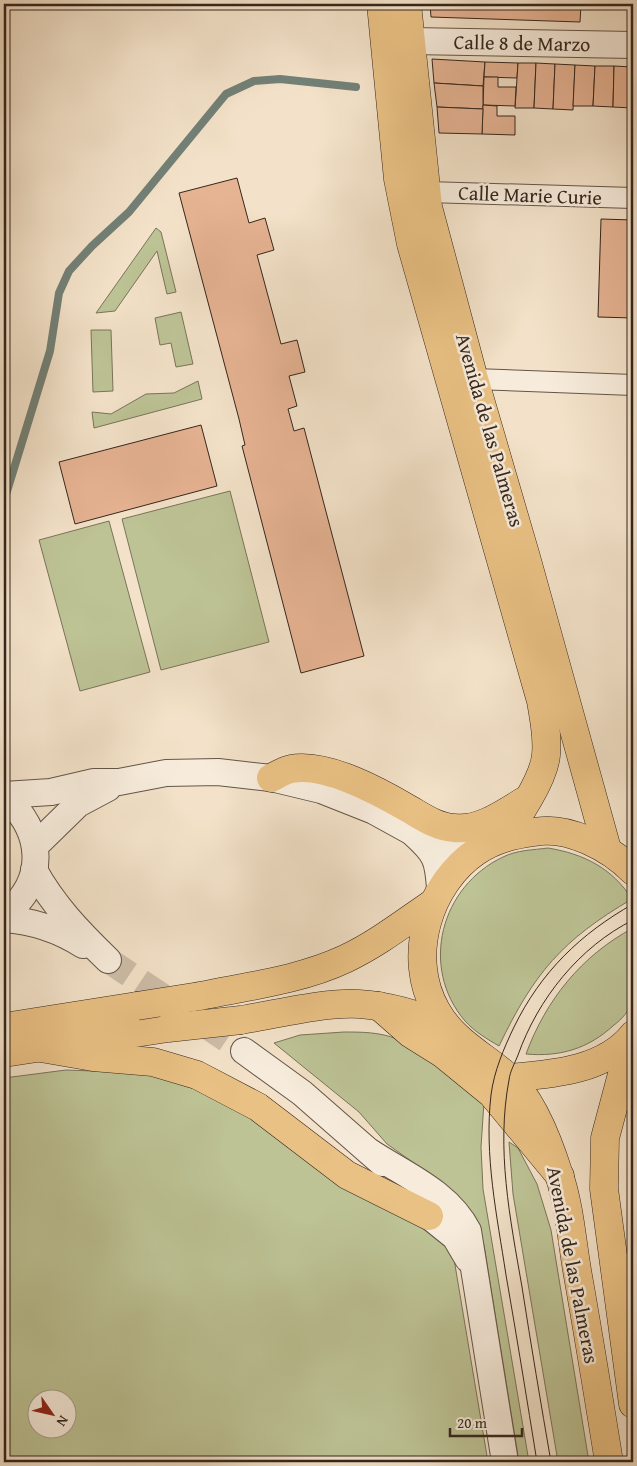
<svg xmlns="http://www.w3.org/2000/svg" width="637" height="1466" font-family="'Gentium Book Plus',serif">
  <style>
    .green { fill: #bdc395; stroke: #79745a; fill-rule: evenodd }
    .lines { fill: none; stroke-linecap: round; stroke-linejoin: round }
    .stream { stroke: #738177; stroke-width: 8 }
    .building { fill: #e6b393; stroke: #35261e }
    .tertiary-tunnel { stroke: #cdbca7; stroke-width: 26; stroke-dasharray: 26 13; stroke-linecap: butt }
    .minor-casing { stroke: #645549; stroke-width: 22 }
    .tertiary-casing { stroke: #645549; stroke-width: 28 }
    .primary-casing { stroke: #35261e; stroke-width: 29 }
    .motorway-casing { stroke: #35261e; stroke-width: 29 }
    .minor { stroke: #f7ecdc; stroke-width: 20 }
    .tertiary { stroke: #f7ecdc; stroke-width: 26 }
    .primary { stroke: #eac184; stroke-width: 28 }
    .motorway { stroke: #eac184; stroke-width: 28 }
    .tram { stroke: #35261e; stroke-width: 1 }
    .motorway-bridge-casing { stroke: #35261e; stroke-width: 29; stroke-linecap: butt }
    .motorway-bridge { stroke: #eac184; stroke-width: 28 }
    .labels { text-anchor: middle; stroke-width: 5; stroke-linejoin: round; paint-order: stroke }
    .street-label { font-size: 20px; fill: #35261e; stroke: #f7ecdc }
  </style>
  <rect width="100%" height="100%" fill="#f3e2c9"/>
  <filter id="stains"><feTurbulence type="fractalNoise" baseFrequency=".004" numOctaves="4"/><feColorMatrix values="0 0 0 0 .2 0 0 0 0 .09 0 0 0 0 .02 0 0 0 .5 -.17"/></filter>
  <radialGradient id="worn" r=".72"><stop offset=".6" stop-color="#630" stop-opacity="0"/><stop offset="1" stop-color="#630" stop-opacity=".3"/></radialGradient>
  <g class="green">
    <polygon points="156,228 161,232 176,292 167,294 157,251 115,311 96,313"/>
    <polygon points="181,312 193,364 176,367 171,343 160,345 155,318"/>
    <polygon points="91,330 111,330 113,391 93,392"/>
    <polygon points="198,381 202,399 94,428 92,412 111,414 146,394 174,393"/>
    <polygon points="230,491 269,642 161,670 122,519"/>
    <polygon points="109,521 150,672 80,691 39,540"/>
    <path d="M548,848C584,854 612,868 632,899C562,940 534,973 499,1046C487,1039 475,1032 465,1021C419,967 441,886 503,857C517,850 533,850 548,848Z"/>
    <path d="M633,928C633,942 637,991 633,1001C630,1010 621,1020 614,1025C588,1049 560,1057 526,1054C546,1000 581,956 633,928Z"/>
    <path d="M344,1032C361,1032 380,1032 397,1039C430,1053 457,1080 484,1102L481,1147L483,1189L529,1462H519L484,1245L470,1210L421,1168L387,1144L359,1112L274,1043L300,1035Z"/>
    <path d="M66,1070L146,1073L201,1091L264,1126L426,1230L444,1243L454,1259L488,1462H4V1078ZM38,1398H68V1428H38Z"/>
    <polygon points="509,1142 518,1148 537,1184 551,1230 589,1462 558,1462 513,1194"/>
  </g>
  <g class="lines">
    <polyline class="stream" points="4,501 50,351 59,293 69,271 92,246 129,212 226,94 254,81 280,79 356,87"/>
  </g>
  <g class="building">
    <polygon points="430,4 581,4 580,22 431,17"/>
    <polygon points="432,59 485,62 483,86 434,83"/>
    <polygon points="485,62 518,63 517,78 484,77"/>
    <polygon points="518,63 536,63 534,108 515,108"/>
    <polygon points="536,63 555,64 553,109 534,108"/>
    <polygon points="555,64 575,65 573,110 553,109"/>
    <polygon points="575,65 595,66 593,106 573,106"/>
    <polygon points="595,66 614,66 613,107 593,106"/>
    <polygon points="614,66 633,67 632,108 613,107"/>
    <polygon points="484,77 498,77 498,87 516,87 515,106 483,105"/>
    <polygon points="434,83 483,86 483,109 437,107"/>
    <polygon points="483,105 497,106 497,116 515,116 515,135 482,134"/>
    <polygon points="437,107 483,109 482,134 439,133"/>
    <polygon points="237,178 249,223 265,218 274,250 257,255 281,344 297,340 305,372 289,376 297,406 288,409 294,431 304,428 364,656 301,673 242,446 245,445 239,419 179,193"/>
    <polygon points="601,219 633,220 633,318 598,317"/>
    <polygon points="201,425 217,486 75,524 59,462"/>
  </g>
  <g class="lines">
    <polyline class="tertiary-tunnel" points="108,960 244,1051"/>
    <defs>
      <g id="minor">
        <polyline points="427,192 633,198"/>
        <polyline points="474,379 633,385"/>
      </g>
      <g id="tertiary">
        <polyline points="411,41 633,45"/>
        <polyline points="4,795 51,792 94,782 119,782 166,773 218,772 271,778 321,790 374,811 414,833 443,844 477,851"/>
        <path d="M4,796C44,831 48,881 4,915"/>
        <path d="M414,834C436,854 438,859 440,888"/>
        <polyline points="35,846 78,804 108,788"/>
        <path d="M34,870C53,905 79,932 108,960"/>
        <path d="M4,919C33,921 58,929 83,945"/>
        <polyline points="244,1051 302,1093 382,1163"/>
        <path d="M370,1152C405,1175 448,1192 468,1231L505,1462"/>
        <polyline points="418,1197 429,1216 455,1237 468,1259"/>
      </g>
      <g id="primary">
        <path d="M381,4L398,179L411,244L541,701C544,719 548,737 546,755C544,779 517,819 502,838"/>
        <polyline points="407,4 428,207 474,379 526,557 607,849"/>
        <path d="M271,778C277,775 285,770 291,769C326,762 380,792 409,809C423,817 437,827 454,828C479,831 503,814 524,801"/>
        <polyline points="628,1042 625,1063 605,1138 604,1189 633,1404"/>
        <path d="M509,1078C552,1074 604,1071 633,1035"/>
        <path d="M609,1462C599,1400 589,1338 578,1276C572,1243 570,1207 559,1175C549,1143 533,1100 508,1077C483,1055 453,1041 436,1010C406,957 428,884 477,851C495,839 513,835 534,832C568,825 610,848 633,871"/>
      </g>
      <g id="motorway">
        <path d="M200,996C249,986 300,980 345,959C377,944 405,922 433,903"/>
        <polyline points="379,1006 411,1034 443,1054 492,1094 560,1176"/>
        <path d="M241,1020C276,1014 325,1002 359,1004C390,1006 420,1015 448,1028"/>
        <polyline points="4,1027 137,1006"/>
        <polyline points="41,1048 93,1057 153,1062 197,1075 258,1107 347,1175 429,1216"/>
        <polyline points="4,1053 168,1028"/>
      </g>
    </defs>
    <use href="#minor" class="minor-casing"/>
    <use href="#tertiary" class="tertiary-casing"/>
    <use href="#primary" class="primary-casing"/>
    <use href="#motorway" class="motorway-casing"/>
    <use href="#minor" class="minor"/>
    <use href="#tertiary" class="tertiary"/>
    <use href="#primary" class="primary"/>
    <use href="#motorway" class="motorway"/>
    <g class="tram">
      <path d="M537,1462C527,1400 517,1338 506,1275C497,1216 484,1155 491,1095C494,1071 504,1048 514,1027C541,972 580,934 633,904"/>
      <path d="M551,1462C541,1404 531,1345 522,1287C510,1218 496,1149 509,1080C510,1071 515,1063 518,1055C538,999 579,947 633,920"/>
    </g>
    <defs>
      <g id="motorway-bridge">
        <polyline points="137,1006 200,996"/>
        <polyline points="168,1028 241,1020"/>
      </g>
    </defs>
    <use href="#motorway-bridge" class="motorway-bridge-casing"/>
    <use href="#motorway-bridge" class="motorway-bridge"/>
  </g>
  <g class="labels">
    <g class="street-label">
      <text transform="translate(522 43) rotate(1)" y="7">Calle 8 de Marzo</text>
      <text transform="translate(530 195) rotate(2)" y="7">Calle Marie Curie</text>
      <text transform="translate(490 430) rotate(74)" y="7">Avenida de las Palmeras</text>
      <text transform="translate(573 1265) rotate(79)" y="7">Avenida de las Palmeras</text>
    </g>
  </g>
  <rect width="637" height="1466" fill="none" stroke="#f3e2c9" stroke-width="20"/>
  <rect x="5" y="5" width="627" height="1456" fill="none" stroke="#35261e" stroke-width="2.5"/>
  <rect x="10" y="10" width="617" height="1446" fill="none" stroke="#35261e"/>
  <g transform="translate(52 1414) rotate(124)"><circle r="24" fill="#f7ecdc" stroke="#a99d90"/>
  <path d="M0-4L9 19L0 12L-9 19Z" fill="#8f2418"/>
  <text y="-8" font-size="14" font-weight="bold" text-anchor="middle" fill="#35261e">N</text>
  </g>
  <path d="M450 1428v8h72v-8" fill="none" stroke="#35261e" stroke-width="2.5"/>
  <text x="457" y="1428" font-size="15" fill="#35261e" stroke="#f7ecdc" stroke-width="4" paint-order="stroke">20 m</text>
  <rect width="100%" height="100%" filter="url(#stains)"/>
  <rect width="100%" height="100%" fill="url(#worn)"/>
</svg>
